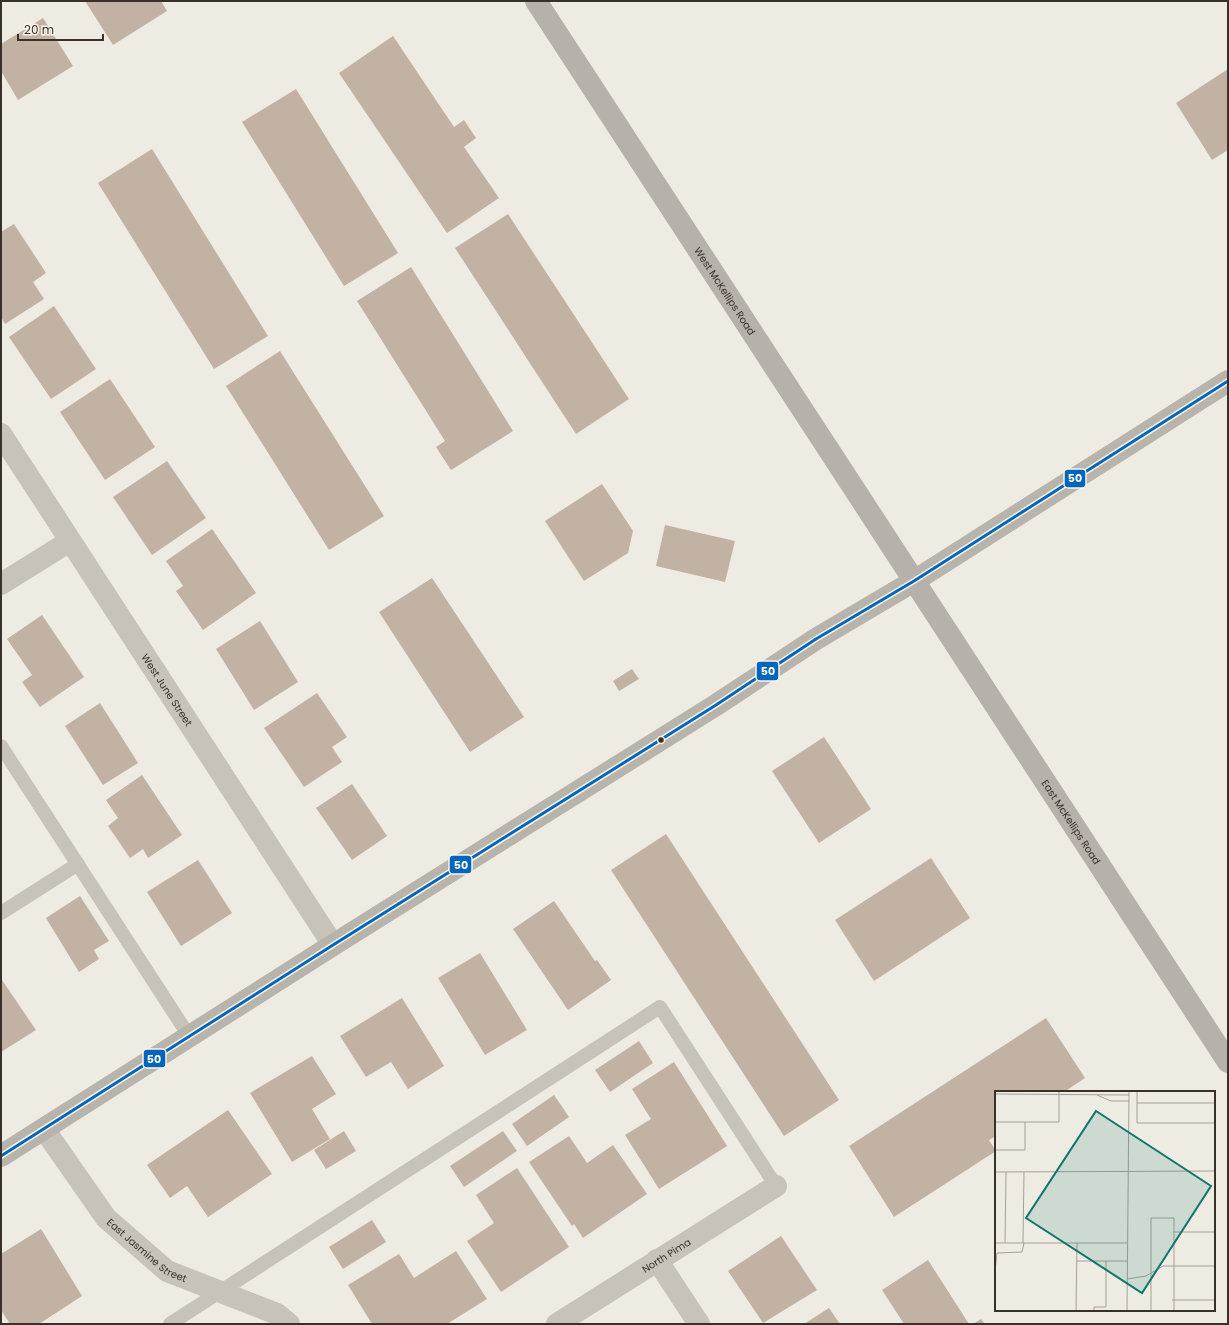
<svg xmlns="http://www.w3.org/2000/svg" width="1229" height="1325" font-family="Poppins,sans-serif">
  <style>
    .building { fill: #c2b2a4 }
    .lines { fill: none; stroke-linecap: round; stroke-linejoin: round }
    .lane { stroke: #c7c3bb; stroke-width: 14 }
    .street { stroke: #c7c3bb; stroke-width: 22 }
    .secondary { stroke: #b8b3ab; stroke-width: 22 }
    .primary { stroke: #b6b1aa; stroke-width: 22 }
    .bus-1-casing { stroke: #faf6ea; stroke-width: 6 }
    .bus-1 { stroke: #0065bd; stroke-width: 3 }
    .bus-dot { fill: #383029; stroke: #faf6ea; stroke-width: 1.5 }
    .labels { text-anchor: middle; stroke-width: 3; stroke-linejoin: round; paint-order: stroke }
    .street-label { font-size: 10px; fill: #383029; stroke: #faf6ea }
    .inset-road { fill: none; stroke: #a5a099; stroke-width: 1 }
    .view { fill: #0f766e; fill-opacity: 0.15; stroke: #0f766e; stroke-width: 2 }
    .inset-edge { fill: none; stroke: #383029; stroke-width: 2 }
    .line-badge { stroke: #faf6ea; stroke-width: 1.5 }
    .badge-label { font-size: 11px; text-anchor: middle; font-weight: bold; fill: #fff }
  </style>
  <rect width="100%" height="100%" fill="#eeebe3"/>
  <g class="building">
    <polygon points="85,1 161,1 167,11 113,45"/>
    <polygon points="43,18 73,66 18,100 1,71 1,44"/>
    <polygon points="393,36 454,127 464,120 476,138 464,147 499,198 447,233 339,73"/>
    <polygon points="1228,69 1228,150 1212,160 1176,103"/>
    <polygon points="296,89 398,253 344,286 242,122"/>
    <polygon points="152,149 268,336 214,369 98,183"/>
    <polygon points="508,214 629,399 576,434 455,248"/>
    <polygon points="14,224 46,273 33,282 44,299 5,324 1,317 1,232"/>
    <polygon points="411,267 513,431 451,470 436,447 445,441 357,301"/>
    <polygon points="54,306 96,369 51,399 9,337"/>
    <polygon points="280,351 384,516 329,550 226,386"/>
    <polygon points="110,379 155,447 105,480 60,412"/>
    <polygon points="167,461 206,518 152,555 113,497"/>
    <polygon points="602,484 633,531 628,553 584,581 545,521"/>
    <polygon points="665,525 735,541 725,582 656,566"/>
    <polygon points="212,529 256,593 203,630 176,591 183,586 166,561"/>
    <polygon points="432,578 524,717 470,752 379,612"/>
    <polygon points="42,615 84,677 40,707 22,682 32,675 7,639"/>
    <polygon points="260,621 298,682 254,710 216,649"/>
    <polygon points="632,669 639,679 619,691 613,681"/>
    <polygon points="317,693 347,737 332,747 342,762 304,787 264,728"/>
    <polygon points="100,703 138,763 103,785 65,726"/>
    <polygon points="824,737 871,809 819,843 772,771"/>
    <polygon points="142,775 182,835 148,858 143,849 130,858 108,826 118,818 106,800"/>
    <polygon points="352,784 387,836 352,860 316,808"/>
    <polygon points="666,834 839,1100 784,1136 611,870"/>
    <polygon points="931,858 970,918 874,981 835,920"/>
    <polygon points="198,860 232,913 181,946 147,892"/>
    <polygon points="80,896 109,941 94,950 99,959 79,972 46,918"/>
    <polygon points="554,901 595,961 597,960 611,980 568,1010 513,929"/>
    <polygon points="480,953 527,1030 485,1055 438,978"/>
    <polygon points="1,980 2,980 36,1030 1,1052"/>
    <polygon points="402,998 444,1066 408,1089 391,1062 366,1077 340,1036"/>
    <polygon points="1046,1018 1085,1078 1064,1092 996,1092 996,1136 989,1140 996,1151 894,1217 849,1146"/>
    <polygon points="639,1041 653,1063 610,1092 595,1070"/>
    <polygon points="312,1056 336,1094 312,1109 330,1139 292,1162 250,1093"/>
    <polygon points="674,1062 727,1146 659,1189 625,1135 651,1119 632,1089"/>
    <polygon points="554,1095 569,1117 527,1146 512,1124"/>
    <polygon points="228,1110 272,1174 208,1217 187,1186 170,1198 147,1165"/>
    <polygon points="344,1131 356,1151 326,1169 314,1150"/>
    <polygon points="503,1131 517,1151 464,1187 450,1166"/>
    <polygon points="569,1136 587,1163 613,1145 647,1194 583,1238 574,1224 572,1226 529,1162"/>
    <polygon points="517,1168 569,1247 501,1292 467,1241 494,1223 476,1195"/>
    <polygon points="372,1220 386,1242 343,1269 329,1247"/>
    <polygon points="41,1229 82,1296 39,1324 10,1324 1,1310 1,1254"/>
    <polygon points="781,1236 817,1290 763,1323 728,1271"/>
    <polygon points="456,1251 487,1299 447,1324 372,1324 348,1285 399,1254 414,1278"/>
    <polygon points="928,1260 969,1324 904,1324 882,1290"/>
    <polygon points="829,1308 840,1324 804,1324"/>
    <polygon points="981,1319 985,1324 973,1324"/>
  </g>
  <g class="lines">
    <g class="lane">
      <polyline points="1,746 189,1036"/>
      <polyline points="1,913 78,864"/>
      <polyline points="170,1324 660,1007 776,1186"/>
    </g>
    <g class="street">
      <path id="s1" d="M1,434L333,945"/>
      <polyline points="1,584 70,541"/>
      <path id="s2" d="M44,1129L106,1218L167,1271L277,1314L289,1324"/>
      <polyline points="657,1260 699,1324"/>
      <path id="s3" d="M557,1324L776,1186"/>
    </g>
    <polyline class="secondary" points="1,1156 333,945 716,705 816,639 914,581 1228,381"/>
    <path class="primary" id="s4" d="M536,1L1228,1062"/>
    <defs>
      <polyline id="bus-1" points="1,1156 333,945 716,705 816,639 914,581 1228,381"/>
    </defs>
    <use href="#bus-1" class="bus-1-casing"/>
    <use href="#bus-1" class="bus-1"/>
  </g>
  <circle class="bus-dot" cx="661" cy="740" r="3.5"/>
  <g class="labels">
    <g class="street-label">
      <text dy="4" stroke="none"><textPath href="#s4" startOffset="346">West McKellips Road</textPath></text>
      <text dy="4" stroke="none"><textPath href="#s1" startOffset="305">West June Street</textPath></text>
      <text dy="4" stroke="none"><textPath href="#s4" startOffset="980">East McKellips Road</textPath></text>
      <text dy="4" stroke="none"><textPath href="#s2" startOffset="161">East Jasmine Street</textPath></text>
      <text dy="4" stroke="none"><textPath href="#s3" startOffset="129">North Pima</textPath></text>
    </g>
  </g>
  <g transform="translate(995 1091)">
    <rect width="220" height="220" fill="#eeebe3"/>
    <path class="inset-road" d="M142,0V32H220M0,3L134,4M102,4L116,10H134M142,12H220M0,31H64V0M0,59H30V31M0,81L220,80M178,141H220M0,152H132M10,152L11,81M28,152L29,81M82,170H132M0,180L2,162L27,161L29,152M132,188L151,185L168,175H220M177,209H220M81,220L82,152M99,220V216H111V170M132,220L134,0M156,220V127H179V220"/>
    <path class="view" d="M101,20L216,95L147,202L31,127Z"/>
    <rect width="220" height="220" class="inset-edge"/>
  </g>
  <g class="line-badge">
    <rect x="1064" y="469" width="22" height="19" rx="4" fill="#0065bd"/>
    <rect x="756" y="661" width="23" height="20" rx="4" fill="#0065bd"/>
    <rect x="449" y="855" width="23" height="19" rx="4" fill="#0065bd"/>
    <rect x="143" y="1049" width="23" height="19" rx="4" fill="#0065bd"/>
  </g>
  <g class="badge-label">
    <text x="1075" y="482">50</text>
    <text x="768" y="675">50</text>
    <text x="461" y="869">50</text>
    <text x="154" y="1063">50</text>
  </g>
  <rect width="1229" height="1325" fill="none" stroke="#383029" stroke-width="4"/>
  <path d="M18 34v6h85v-6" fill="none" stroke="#383029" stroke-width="2"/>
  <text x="24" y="34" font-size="12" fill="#383029" stroke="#faf6ea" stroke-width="3" paint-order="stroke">20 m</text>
</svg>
